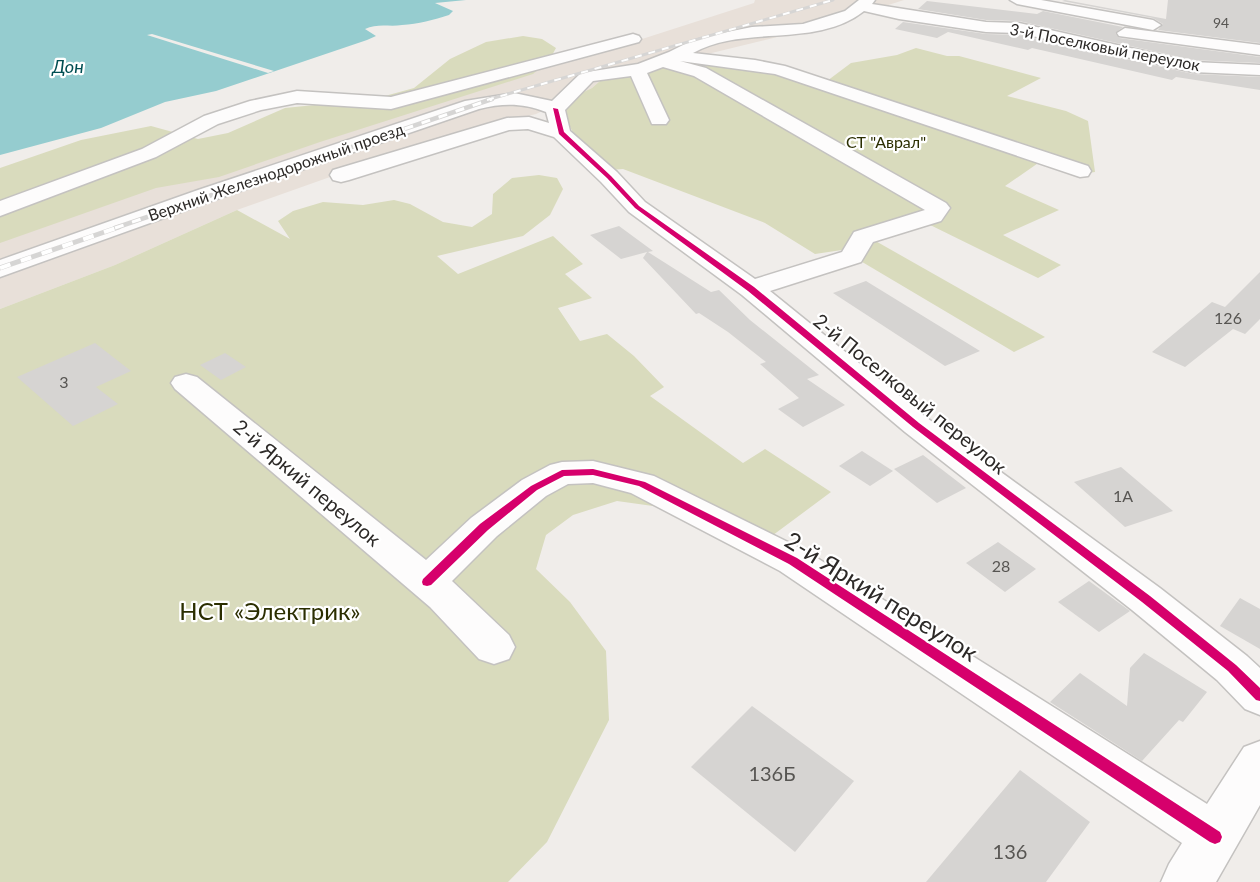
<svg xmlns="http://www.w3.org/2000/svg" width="1260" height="882" font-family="Lato,sans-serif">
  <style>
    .built { fill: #e8e0d9 }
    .green { fill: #d9dbbd }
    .water { fill: #95cccf }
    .pier { fill: #f0edea }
    .building { fill: #d6d4d2 }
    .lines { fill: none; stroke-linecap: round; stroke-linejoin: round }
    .minor-casing { stroke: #c4c2c0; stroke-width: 3 }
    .minor { fill: #fdfcfc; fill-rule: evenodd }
    .rail-far2-casing { stroke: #d6d5d4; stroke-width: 3 }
    .rail-far1-casing { stroke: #d6d5d4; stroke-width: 4.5 }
    .rail-casing { stroke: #d6d5d4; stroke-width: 5 }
    .rail-far2 { stroke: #fff; stroke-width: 2; stroke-dasharray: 7; stroke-linecap: butt }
    .rail-far1 { stroke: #fff; stroke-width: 3; stroke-dasharray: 9; stroke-linecap: butt }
    .rail { stroke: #fff; stroke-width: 4; stroke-dasharray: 11; stroke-linecap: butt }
    .cycleway-casing { stroke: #fff; stroke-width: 4 }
    .cycleway { fill: #d6006c; fill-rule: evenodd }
    .labels { text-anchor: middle; stroke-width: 4.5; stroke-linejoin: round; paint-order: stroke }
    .far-number-label { font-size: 14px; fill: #575552 }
    .far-street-label { font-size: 16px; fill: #2c2927; stroke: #fff }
    .far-park-label { font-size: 16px; fill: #2b2e00; stroke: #fff }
    .number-label { font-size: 16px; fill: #575552 }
    .far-water-label { font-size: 18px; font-style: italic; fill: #004e52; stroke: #fff }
    .street-label { font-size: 20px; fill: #2c2927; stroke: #fff }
    .near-number-label { font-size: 20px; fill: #575552 }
    .near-street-label { font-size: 24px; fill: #2c2927; stroke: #fff }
    .near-park-label { font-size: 24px; fill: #2b2e00; stroke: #fff }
  </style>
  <rect width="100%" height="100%" fill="#f0edea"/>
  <polygon class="built" points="755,0 904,0 823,26 601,80 592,88 536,114 459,134 330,177 237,210 115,265 0,309 0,225 260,141 639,40 754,3"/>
  <g class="green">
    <polygon points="523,36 542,39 556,48 550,59 533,74 320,142 219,177 156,188 0,243 0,168 81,140 151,126 198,139 228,133 285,108 374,99 414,88 450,59 486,42"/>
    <polygon points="916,48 947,56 959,56 1041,78 1007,96 1066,111 1088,121 1095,172 1088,173 1044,159 1005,186 1059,210 1003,235 1061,265 1038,278 920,220 872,239 1045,337 1014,352 842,250 815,254 765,223 623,169 610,170 578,142 558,104 592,88 601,80 702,57 827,81 851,63 897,55"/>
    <polygon points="539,175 557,178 563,189 550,215 523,236 437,256 458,274 553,236 583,264 565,274 592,298 558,308 580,341 607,334 634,356 664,387 650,396 743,463 765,449 831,492 749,553 660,507 617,501 573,515 546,535 536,569 570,602 606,651 609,720 547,842 508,882 0,882 0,309 115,265 237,210 290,239 278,221 293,211 323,202 363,205 394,200 410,204 443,222 472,227 492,214 493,194 512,178"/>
  </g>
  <path class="water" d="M0,0H466L435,3L453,11L449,15C434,20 418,24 402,25C389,27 377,23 365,29L376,36L367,40L216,91L165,102L101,128L0,155Z"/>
  <polygon class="pier" points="152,34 274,71 268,73 147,35"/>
  <g class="building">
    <polygon points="1065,0 1166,19 1168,0 1260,0 1260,43 1158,30 1163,24 1153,18 1062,1"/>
    <polygon points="927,1 1037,14 1043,11 1123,27 1115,33 1119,38 1260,57 1260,63 1193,60 1019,21 986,20 918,9"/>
    <polygon points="903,22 986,34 1019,35 1193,74 1260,77 1260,90 1176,77 1172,80 1032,48 1028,50 948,32 937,38 895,29"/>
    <polygon points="619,226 653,251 648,252 711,292 719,290 750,320 819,375 807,379 845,405 803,427 778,409 799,398 760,364 766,362 728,332 699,313 696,314 643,258 647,252 621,259 590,235"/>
    <polygon points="1260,272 1260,319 1245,334 1233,329 1185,367 1152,352 1212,302 1225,307"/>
    <polygon points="866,281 980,351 945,366 833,293"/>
    <polygon points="95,343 131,371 96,387 118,404 73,426 17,377"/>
    <polygon points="225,353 246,367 221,380 200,365"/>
    <polygon points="862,451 893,471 870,486 839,466"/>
    <polygon points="923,455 966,488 937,503 894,469"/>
    <polygon points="1121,467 1173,511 1125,527 1074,482"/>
    <polygon points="998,542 1036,569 1005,592 966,563"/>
    <polygon points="1089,581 1130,611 1099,632 1058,602"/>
    <polygon points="1240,598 1260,609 1260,649 1220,626"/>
    <polygon points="1144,653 1207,692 1183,722 1179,720 1142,761 1050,702 1080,673 1127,706 1130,668"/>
    <polygon points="752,706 854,781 795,852 691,767"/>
    <polygon points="1020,770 1090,822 1046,882 926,882"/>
  </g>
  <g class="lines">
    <defs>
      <g id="minor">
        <path d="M859,0H875L872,4L986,22L1019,23L1193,62L1260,65V75L1193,72L1019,33L986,32L899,19L864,11C816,49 744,24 693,53L755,60L785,66L1088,166L1091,171L1088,176L1080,177L775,74L680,61L706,68L946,203L950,208L941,221L873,242L861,262L770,291L927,418L1160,588L1247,656L1260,668V715L1245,709L1217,680L1132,610L905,432L742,295L629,212L601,182L554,137L528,129L509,130L349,180L341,182L333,180L330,175L333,170L507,118L529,117L549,123L546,112C523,103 503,103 479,109L214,200L0,277V260L198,190L465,101L514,93L552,101L581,73L638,64L669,52L689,42L722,33L752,27L803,24L845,11ZM663,67L694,76L925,210L854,232L842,252L755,279L645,202L617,172L570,131L565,110L593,81L631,76L652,124H666L669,120L647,73Z"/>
        <polygon points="1010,0 1041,0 1153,20 1161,25 1153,30 1017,4"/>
        <polygon points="1125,28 1260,45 1260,55 1119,36 1117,33"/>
        <polygon points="633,34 639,36 641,39 639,42 391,109 297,103 261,110 218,124 156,157 0,216 0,201 142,149 204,116 250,101 297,91 391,97"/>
        <polygon points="186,374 197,377 426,560 471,518 522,480 550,465 562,462 593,461 654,476 806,551 1207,804 1244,747 1260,741 1260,805 1216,882 1161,882 1169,864 1182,843 780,571 631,493 593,483 568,484 546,496 497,536 452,581 509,635 515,647 509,659 494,664 479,659 430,607 175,389 171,383 175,377"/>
      </g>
    </defs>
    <use href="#minor" class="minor-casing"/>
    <use href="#minor" class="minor"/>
    <defs>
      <polyline id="rail-far2" points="487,100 833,0"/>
      <polyline id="rail-far1" points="115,228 492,99"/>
      <polyline id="rail" points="0,268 119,227"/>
    </defs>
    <use href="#rail-far2" class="rail-far2-casing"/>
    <use href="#rail-far1" class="rail-far1-casing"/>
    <use href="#rail" class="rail-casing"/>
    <use href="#rail-far2" class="rail-far2"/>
    <use href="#rail-far1" class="rail-far1"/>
    <use href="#rail" class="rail"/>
    <defs>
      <g id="cycleway">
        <polygon points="553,108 558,109 564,132 611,176 639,206 754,287 919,423 1150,596 1236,665 1260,688 1260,701 1256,700 1228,671 1142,602 913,427 748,291 635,208 607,178 559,134"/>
        <polygon points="593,469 645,482 797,558 1220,832 1222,837 1220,842 1215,844 1210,842 789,564 639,486 593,475 564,476 537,490 488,530 431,585 427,586 423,585 422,582 423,579 480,524 531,486 562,470"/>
      </g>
    </defs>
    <use href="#cycleway" class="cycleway-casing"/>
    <use href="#cycleway" class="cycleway"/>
  </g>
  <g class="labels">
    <g class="far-number-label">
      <text x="1221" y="28">94</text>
    </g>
    <g class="far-street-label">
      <text transform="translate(1105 47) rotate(11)" y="6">3-й Поселковый переулок</text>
      <text transform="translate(276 172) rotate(-19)" y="6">Верхний Железнодорожный проезд</text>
    </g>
    <g class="far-park-label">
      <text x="886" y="148">СТ "Аврал"</text>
    </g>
    <g class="number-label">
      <text x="1228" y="324">126</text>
      <text x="64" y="388">3</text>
      <text x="1123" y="502">1А</text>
      <text x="1001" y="572">28</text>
    </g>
    <g class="far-water-label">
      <text x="68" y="73">Дон</text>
    </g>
    <g class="street-label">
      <text transform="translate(910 394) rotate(39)" y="7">2-й Поселковый переулок</text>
      <text transform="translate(307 483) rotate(40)" y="7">2-й Яркий переулок</text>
    </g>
    <g class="near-number-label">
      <text x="772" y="781">136Б</text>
      <text x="1010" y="859">136</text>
    </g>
    <g class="near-street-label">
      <text transform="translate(881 597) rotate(32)" y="8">2-й Яркий переулок</text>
    </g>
    <g class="near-park-label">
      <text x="270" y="620">НСТ «Электрик»</text>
    </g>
  </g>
</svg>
